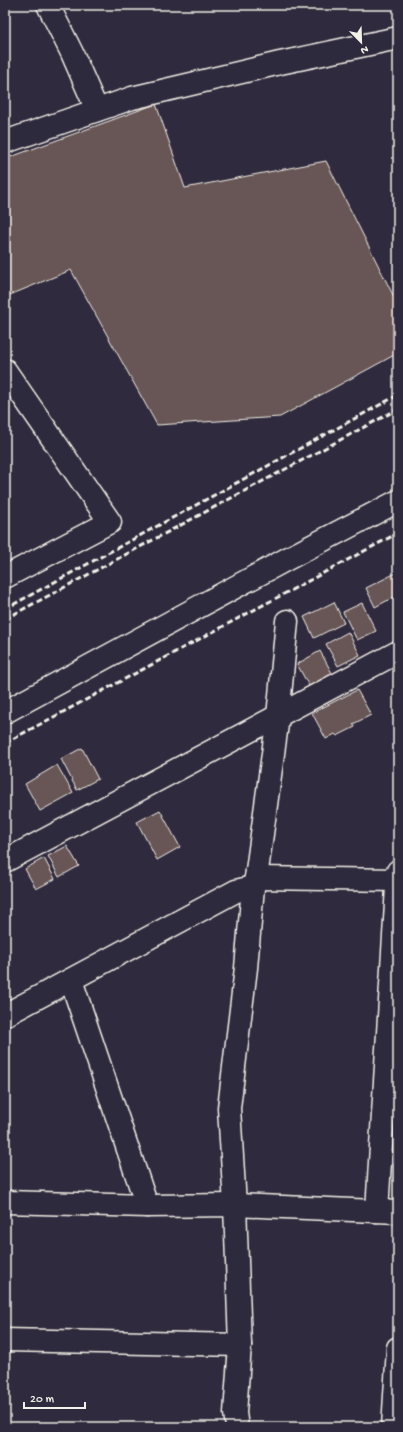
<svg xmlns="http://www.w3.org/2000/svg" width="403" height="1432" font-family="'Gochi Hand',sans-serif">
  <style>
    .building { fill: #685756; stroke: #f4f1e8 }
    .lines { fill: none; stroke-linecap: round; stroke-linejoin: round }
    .minor-casing { stroke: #f4f1e8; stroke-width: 25 }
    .minor { stroke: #2f2a3d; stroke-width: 22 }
    .rail { stroke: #f4f1e8; stroke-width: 3; stroke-dasharray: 6 3; stroke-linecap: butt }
  </style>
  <rect width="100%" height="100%" fill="#2f2a3d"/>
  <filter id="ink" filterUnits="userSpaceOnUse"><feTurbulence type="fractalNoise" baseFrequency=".025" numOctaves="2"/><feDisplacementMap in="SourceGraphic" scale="8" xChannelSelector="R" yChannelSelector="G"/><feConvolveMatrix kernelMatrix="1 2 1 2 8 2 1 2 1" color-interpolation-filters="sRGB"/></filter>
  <g filter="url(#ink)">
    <g class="building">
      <polygon points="156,104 185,188 326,161 398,305 398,353 280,417 157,425 71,270 5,297 5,159"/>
      <polygon points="398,572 398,595 375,607 366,588"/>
      <polygon points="334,602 344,623 314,638 304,617"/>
      <polygon points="362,603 376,631 357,640 343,612"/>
      <polygon points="348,632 360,655 338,666 326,644"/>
      <polygon points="320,651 333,675 310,688 297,664"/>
      <polygon points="357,690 371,715 353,724 355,727 337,736 335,734 326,739 312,713"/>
      <polygon points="82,748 98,779 77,790 61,759"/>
      <polygon points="57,765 73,793 40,811 25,784"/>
      <polygon points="160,810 180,847 157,860 137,822"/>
      <polygon points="67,846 79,866 59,877 48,856"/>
      <polygon points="44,858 55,879 36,889 25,869"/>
    </g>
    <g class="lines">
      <defs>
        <g id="minor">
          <polyline points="48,5 72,53 97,110"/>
          <polyline points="5,142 132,98 280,63 398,38"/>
          <polyline points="5,370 110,522 5,577"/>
          <polyline points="5,712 287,559 398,501"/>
          <polyline points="5,861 398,652"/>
          <polyline points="256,878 398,880"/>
          <polyline points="71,980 147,1206"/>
          <polyline points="5,1015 236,891 253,887"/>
          <polyline points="5,1202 147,1206 235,1205 398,1212"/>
          <polyline points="377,1211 398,871"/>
          <polyline points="5,1340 240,1345"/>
          <polyline points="237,1427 235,1413 240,1345 235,1205 229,1108 246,968 253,887 256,878 278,717 287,621"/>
          <polyline points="393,1427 398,1348"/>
        </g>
      </defs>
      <use href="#minor" class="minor-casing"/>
      <use href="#minor" class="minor"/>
      <g class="rail">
        <polyline points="5,609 398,395"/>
        <polyline points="5,619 398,409"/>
        <polyline points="5,743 398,533"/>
      </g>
    </g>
  </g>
  <rect width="403" height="1432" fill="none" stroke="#2f2a3d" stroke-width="20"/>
  <rect x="10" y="10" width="383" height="1412" fill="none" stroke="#f4f1e8" stroke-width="1.5" filter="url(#ink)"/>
  <g transform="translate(361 42) rotate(157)" stroke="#2f2a3d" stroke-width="3" paint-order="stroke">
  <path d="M0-3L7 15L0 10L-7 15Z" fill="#f4f1e8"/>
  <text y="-6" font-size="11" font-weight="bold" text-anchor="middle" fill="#f4f1e8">N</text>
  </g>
  <path d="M24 1402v6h61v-6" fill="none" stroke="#f4f1e8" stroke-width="2"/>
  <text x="30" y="1402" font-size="12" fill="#f4f1e8" stroke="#2f2a3d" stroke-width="3" paint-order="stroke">20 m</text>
</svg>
